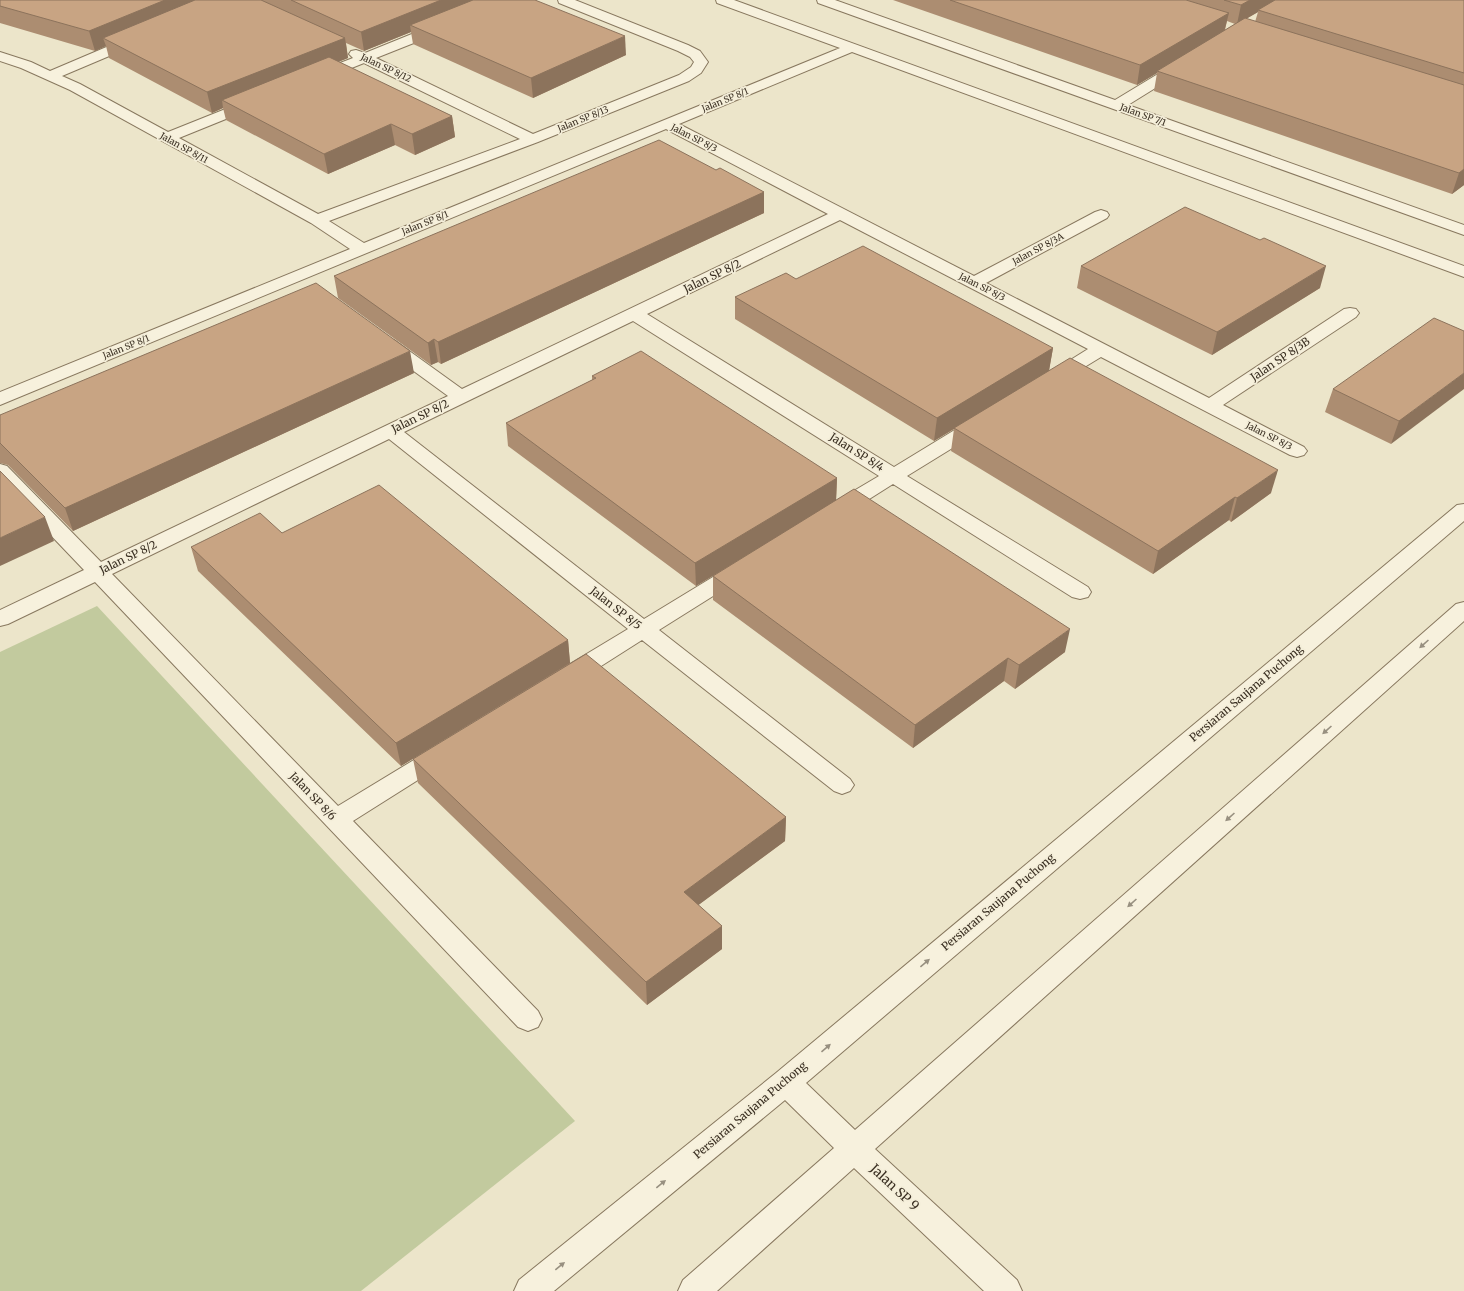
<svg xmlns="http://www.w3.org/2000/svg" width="1464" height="1291" font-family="Merriweather,serif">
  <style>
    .green { fill: #c2ca9e }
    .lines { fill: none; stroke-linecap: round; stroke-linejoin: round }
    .minor-casing { stroke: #88785f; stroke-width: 2 }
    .minor { fill: #f7f1dd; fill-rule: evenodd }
    .wall { fill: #ac8d71; fill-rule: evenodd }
    .shaded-wall { fill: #8c735c }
    .building { fill: #c8a483; stroke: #8c735c }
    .oneway { fill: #989080 }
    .labels { text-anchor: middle; stroke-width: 3.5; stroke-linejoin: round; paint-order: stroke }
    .far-street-label { font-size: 9px; fill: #3a2f22; stroke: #f4eed9 }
    .street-label { font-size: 11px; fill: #3a2f22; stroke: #f4eed9 }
    .near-street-label { font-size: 13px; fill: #3a2f22; stroke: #f4eed9 }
  </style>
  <rect width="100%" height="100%" fill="#ece5ca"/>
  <polygon class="green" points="97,606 575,1121 361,1291 0,1291 0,652"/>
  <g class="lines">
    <defs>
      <g id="minor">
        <polygon points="558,0 575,0 688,45 700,51 708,62 701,73 689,81 538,142 329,221 364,243 840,48 717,3 716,0 734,0 1464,266 1464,277 852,52 679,124 974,276 1095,212 1101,210 1107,212 1109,215 1107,218 986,283 1209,398 1344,309 1350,308 1356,309 1359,313 1356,317 1223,405 1304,447 1307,451 1304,455 1297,457 1290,455 1101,357 1060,382 1054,383 1048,382 1045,378 1048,374 1088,349 840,220 647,314 894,467 971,420 978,418 985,420 987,424 985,428 907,476 1088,587 1091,592 1088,597 1080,599 1072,597 893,484 844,515 837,516 830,515 827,510 830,505 879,476 633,321 404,432 644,619 731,566 738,564 745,566 748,571 745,576 659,630 850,779 854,785 850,791 842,794 834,791 642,640 576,682 568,684 560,682 557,676 560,670 628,629 389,439 112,574 338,806 432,749 440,746 448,749 452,755 448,761 353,821 538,1011 542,1019 538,1027 528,1031 518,1027 95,582 8,624 0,626 0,610 84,570 0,482 0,464 7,466 101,562 448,396 382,348 379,344 382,340 388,339 394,340 462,389 828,214 666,129 0,405 0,392 350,249 311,223 70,90 21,68 0,61 0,52 31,62 50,71 130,37 140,37 142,40 140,43 62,76 80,84 168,132 248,100 253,99 258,100 260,103 258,106 179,138 318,214 520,139 364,63 324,79 319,80 314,79 312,76 314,73 353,58 349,54 351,51 356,50 365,53 434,25 444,25 446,28 444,31 376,58 533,134 679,75 691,67 694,62 690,57 678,51 559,3"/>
        <polygon points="817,0 835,0 1115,100 1176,63 1181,62 1186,63 1188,66 1186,69 1128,105 1464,225 1464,235 818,3"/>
        <polygon points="1464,504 1464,521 806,1083 855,1130 1456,604 1464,602 1464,621 875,1149 1017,1280 1022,1291 984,1291 854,1168 717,1291 678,1291 683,1280 834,1148 785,1100 554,1291 514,1291 519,1280 776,1073 1457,505"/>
      </g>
    </defs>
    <use href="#minor" class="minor-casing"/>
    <use href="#minor" class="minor"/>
  </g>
  <g class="wall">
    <polygon points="0,0 535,0 626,55 533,98 413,44 411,32 364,51 346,43 348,58 338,62 452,116 455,137 415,155 395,145 328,174 226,120 223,108 212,113 109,58 106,46 95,51 0,23"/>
    <path d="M893,0H1464V185L1452,194L1154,91L1157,73L1137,85ZM1258,12L1255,22L1246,19ZM1227,21L1235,24L1225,30Z"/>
    <polygon points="716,170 764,192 764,213 441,364 438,362 431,365 338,298 334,276"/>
    <polygon points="1260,240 1320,288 1212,355 1077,288 1081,266"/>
    <polygon points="796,279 1053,348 1049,370 1271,493 1231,522 1229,520 1153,574 951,451 954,429 934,441 735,319 735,297"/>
    <polygon points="1464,331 1391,444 1325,412 1333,389"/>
    <polygon points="414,373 73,531 8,465 0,463 0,415"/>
    <polygon points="592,376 837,478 836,501 1065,652 1015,689 1004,681 913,748 713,600 713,576 759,548 696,586 508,446 506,423 592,380"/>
    <polygon points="282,533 568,640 570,663 786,817 785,841 698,905 722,926 722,949 647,1005 418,783 413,759 564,667 401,766 198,571 191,547"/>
  </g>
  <g class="shaded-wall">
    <polygon points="165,0 215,0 103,38 106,46 95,51 89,31"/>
    <polygon points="441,0 490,0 410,25 411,32 364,51 361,32"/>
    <polygon points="1250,0 1278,0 1258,10 1258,12 1237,24 1241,5"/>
    <polygon points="1229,13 1224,32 1157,71 1157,73 1137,85 1140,65"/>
    <polygon points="625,36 626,55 533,98 531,78"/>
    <polygon points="345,38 348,58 231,105 222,100 223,108 212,113 207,92"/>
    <polygon points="452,116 455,137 415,155 412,134"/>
    <polygon points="391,124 395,145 328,174 324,154"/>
    <polygon points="1464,169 1464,185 1452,194 1459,173"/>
    <polygon points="764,192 764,213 441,364 438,342"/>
    <polygon points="1326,266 1320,288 1212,355 1217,332"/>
    <polygon points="434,339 438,362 431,365 428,343"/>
    <polygon points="1053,348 1049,371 934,441 937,418"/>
    <polygon points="410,351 414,373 73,531 65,508"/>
    <polygon points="1464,373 1464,389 1391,444 1399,421"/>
    <polygon points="1278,470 1271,493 1231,522 1237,498"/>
    <polygon points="837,478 836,501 696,586 695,563"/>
    <polygon points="1235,497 1229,520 1153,574 1158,551"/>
    <polygon points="45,517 54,541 0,566 0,538"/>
    <polygon points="1070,629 1065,652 1015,689 1019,665"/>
    <polygon points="568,640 570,663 401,766 396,743"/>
    <polygon points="1008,658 1004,681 913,748 915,725"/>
    <polygon points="786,817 785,841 685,915 684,892"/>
    <polygon points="722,926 722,949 647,1005 646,982"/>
  </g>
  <g class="building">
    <polygon points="0,0 165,0 89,31 0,6"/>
    <polygon points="195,0 261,0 345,38 207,92 103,38"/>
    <polygon points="291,0 441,0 361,32"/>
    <polygon points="473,0 535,0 625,36 531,78 410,25"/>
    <polygon points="950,0 1186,0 1229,13 1140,65"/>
    <polygon points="1224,0 1250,0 1241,5"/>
    <polygon points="1275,0 1464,0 1464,73 1258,10"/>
    <polygon points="1245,18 1464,85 1464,169 1459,173 1157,71"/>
    <polygon points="329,57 452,116 412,134 391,124 324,154 222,100"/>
    <polygon points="659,140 716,170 720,168 764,192 438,342 434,339 428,343 334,276"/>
    <polygon points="1185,207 1260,240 1264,238 1326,266 1217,332 1081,266"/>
    <polygon points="863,246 1053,348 937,418 735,297 786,273 796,279"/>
    <polygon points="316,283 410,351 65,508 0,443 0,415"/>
    <polygon points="1434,318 1464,331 1464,373 1399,421 1333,389"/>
    <polygon points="641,351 837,478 695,563 506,423 596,378 592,376"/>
    <polygon points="1070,358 1278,470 1237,498 1235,497 1158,551 954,428"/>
    <polygon points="0,471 45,517 0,538"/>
    <polygon points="379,485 568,640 396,743 191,547 260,513 282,533"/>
    <polygon points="854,489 1070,629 1019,665 1008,658 915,725 713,576"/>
    <polygon points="586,654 786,817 684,892 722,926 646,982 413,759"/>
  </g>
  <defs><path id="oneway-solid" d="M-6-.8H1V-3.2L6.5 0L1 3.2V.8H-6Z"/></defs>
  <g class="oneway">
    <use href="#oneway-solid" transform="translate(1424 644) rotate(138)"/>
    <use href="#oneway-solid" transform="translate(1327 730) rotate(138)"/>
    <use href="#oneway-solid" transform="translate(1230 817) rotate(138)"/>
    <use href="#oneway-solid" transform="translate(1132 903) rotate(138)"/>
    <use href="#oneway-solid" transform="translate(925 963) rotate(-40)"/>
    <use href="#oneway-solid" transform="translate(826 1048) rotate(-41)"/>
    <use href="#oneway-solid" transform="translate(661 1184) rotate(-39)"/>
    <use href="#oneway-solid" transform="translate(560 1266) rotate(-39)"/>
  </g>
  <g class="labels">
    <g class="far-street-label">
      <text transform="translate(386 68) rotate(25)" y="3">Jalan SP 8/12</text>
      <text transform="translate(725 100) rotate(-22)" y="3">Jalan SP 8/1</text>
      <text transform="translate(1143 115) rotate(20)" y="3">Jalan SP 7/1</text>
      <text transform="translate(583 119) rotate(-22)" y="3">Jalan SP 8/13</text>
      <text transform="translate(694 138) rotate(27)" y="3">Jalan SP 8/3</text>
      <text transform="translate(184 148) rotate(29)" y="3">Jalan SP 8/11</text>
      <text transform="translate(425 223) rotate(-22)" y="3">Jalan SP 8/1</text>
      <text transform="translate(1038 249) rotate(-28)" y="3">Jalan SP 8/3A</text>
      <text transform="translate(982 287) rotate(27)" y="3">Jalan SP 8/3</text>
      <text transform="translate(126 347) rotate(-22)" y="3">Jalan SP 8/1</text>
      <text transform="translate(1269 436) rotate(27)" y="3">Jalan SP 8/3</text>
    </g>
    <g class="street-label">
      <text transform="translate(712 276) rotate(-26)" y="4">Jalan SP 8/2</text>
      <text transform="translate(1280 359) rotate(-34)" y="4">Jalan SP 8/3B</text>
      <text transform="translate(420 416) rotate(-26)" y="4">Jalan SP 8/2</text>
      <text transform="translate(857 452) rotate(32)" y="4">Jalan SP 8/4</text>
      <text transform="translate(128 557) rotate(-26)" y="4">Jalan SP 8/2</text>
      <text transform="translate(616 608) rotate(38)" y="4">Jalan SP 8/5</text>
      <text transform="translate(1246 693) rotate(-40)" y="4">Persiaran Saujana Puchong</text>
      <text transform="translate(313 796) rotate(46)" y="4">Jalan SP 8/6</text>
      <text transform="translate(998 902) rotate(-40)" y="4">Persiaran Saujana Puchong</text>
      <text transform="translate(750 1110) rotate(-40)" y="4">Persiaran Saujana Puchong</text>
    </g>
    <g class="near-street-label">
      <text transform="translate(895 1187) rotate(43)" y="5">Jalan SP 9</text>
    </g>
  </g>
</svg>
